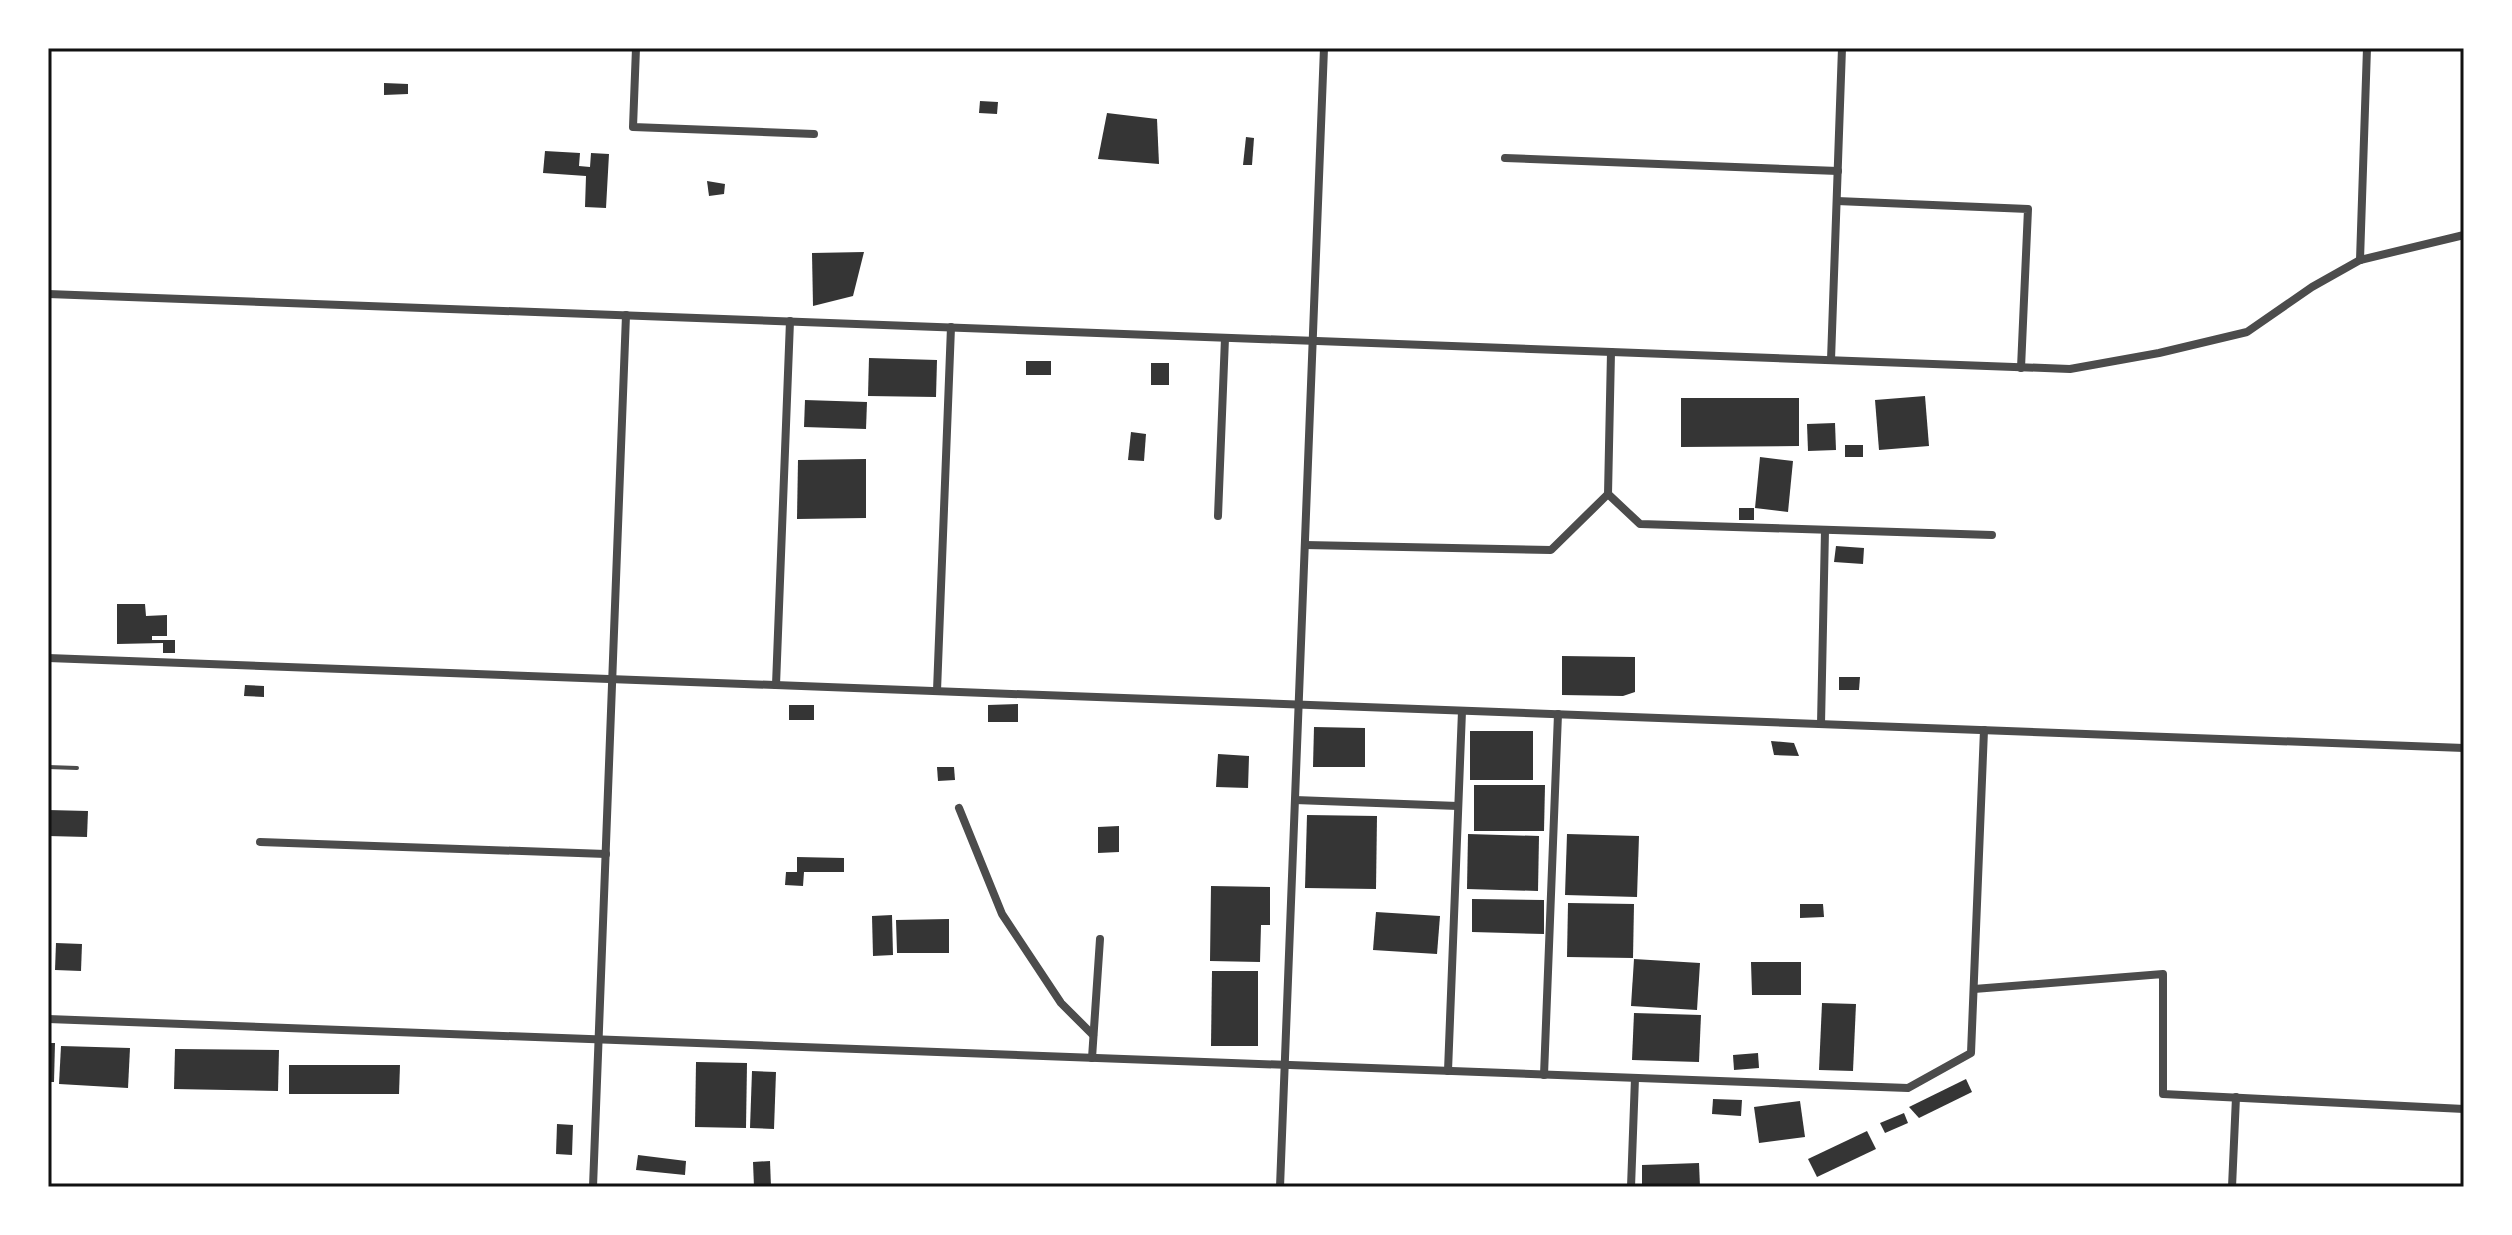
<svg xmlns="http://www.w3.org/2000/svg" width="2512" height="1235" font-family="'Fira Sans Condensed',sans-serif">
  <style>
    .building { fill: #353535 }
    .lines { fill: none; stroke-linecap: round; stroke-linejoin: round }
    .service { stroke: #4c4c4c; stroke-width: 4 }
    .minor { stroke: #4c4c4c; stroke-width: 8 }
    .neatline { fill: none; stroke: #111; stroke-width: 3 }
  </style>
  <rect width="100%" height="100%" fill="#fff"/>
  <g class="building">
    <polygon points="384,83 408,84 408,94 384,95"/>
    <polygon points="980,101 998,102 997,114 979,113"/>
    <polygon points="1107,113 1157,119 1159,164 1098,159"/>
    <polygon points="1246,137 1254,138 1252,165 1243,165"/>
    <polygon points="545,151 580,153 579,166 590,167 591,153 609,154 606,208 585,207 586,176 543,173"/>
    <polygon points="707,181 725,184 724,194 709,196"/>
    <polygon points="864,252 853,296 813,306 812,253"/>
    <polygon points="869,358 937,360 936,397 868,396"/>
    <rect x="1026" y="361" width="25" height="14"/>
    <rect x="1151" y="363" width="18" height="22"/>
    <polygon points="1925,396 1929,446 1879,450 1875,400"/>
    <polygon points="1681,398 1799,398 1799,446 1681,447"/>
    <polygon points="805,400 867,402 866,429 804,427"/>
    <polygon points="1835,423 1836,450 1808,451 1807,424"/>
    <polygon points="1131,432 1146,434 1144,461 1128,460"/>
    <rect x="1845" y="445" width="18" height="12"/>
    <polygon points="1760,457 1793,461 1788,512 1755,508"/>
    <polygon points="866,459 866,518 797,519 798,460"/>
    <rect x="1739" y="508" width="15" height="12"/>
    <polygon points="1836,546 1864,548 1863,564 1834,562"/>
    <polygon points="117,604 145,604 146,616 167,615 167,636 152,636 152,640 175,640 175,653 163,653 163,643 117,644"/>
    <polygon points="1562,656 1635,657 1635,692 1623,696 1562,695"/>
    <polygon points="1839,677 1860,677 1859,690 1839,690"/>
    <polygon points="245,685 264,686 264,697 244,696"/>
    <polygon points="1018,704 1018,722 988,722 988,705"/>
    <rect x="789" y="705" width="25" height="15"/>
    <polygon points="1314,727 1365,728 1365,767 1313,767"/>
    <rect x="1470" y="731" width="63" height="49"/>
    <polygon points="1771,741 1794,743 1799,756 1774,755"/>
    <polygon points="1218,754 1249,756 1248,788 1216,787"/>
    <polygon points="937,767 954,767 955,780 938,781"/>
    <polygon points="1474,785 1545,785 1544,831 1474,831"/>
    <polygon points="48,810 88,811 87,837 48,836"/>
    <polygon points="1307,815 1377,816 1376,889 1305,888"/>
    <polygon points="1119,826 1119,852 1098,853 1098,827"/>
    <polygon points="1468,834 1539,836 1538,891 1467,889"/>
    <polygon points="1567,834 1639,836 1637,897 1565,895"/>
    <polygon points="797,857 844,858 844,872 804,872 803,886 785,885 786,872 797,872"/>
    <polygon points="1211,886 1270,887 1270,925 1261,925 1260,962 1210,961"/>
    <polygon points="1472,899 1544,900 1544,934 1472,932"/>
    <polygon points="1568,903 1634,904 1633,958 1567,957"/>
    <polygon points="1800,904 1823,904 1824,917 1800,918"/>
    <polygon points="1376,912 1440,916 1437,954 1373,950"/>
    <polygon points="892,915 893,955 873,956 872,916"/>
    <polygon points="949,919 949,953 897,953 896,920"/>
    <polygon points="56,943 82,944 81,971 55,970"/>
    <polygon points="1634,959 1700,963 1697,1010 1631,1006"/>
    <polygon points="1751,962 1801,962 1801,995 1752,995"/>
    <polygon points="1212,971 1258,971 1258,1046 1211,1046"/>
    <polygon points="1822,1003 1856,1004 1853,1071 1819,1070"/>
    <polygon points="1634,1013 1701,1015 1699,1062 1632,1060"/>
    <polygon points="48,1043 55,1043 54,1082 48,1082"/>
    <polygon points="61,1046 130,1048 128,1088 59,1084"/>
    <polygon points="175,1049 279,1050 278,1091 174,1089"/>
    <polygon points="1758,1053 1759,1068 1734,1070 1733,1055"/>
    <polygon points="696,1062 747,1063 746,1128 695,1127"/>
    <polygon points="289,1065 400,1065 399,1094 289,1094"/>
    <polygon points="752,1071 776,1072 774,1129 750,1128"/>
    <polygon points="1966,1079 1972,1092 1919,1118 1909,1107"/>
    <polygon points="1713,1099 1742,1100 1741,1116 1712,1114"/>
    <polygon points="1800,1101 1805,1137 1759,1143 1754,1107"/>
    <polygon points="1904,1113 1908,1123 1885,1133 1880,1123"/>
    <polygon points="557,1124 573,1125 572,1155 556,1154"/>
    <polygon points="1867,1131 1876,1149 1817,1177 1808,1159"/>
    <polygon points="638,1155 686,1161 685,1175 636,1170"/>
    <polygon points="770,1161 771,1187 754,1187 753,1162"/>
    <polygon points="1699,1163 1700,1187 1642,1187 1642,1165"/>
  </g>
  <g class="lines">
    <polyline class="service" points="48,767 77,768"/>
    <g class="minor">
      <polyline points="636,48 633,127 814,134"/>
      <polyline points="1505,158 1838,171"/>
      <polyline points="1837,201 2028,209 2021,368"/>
      <polyline points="2360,260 2367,48"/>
      <polyline points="48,294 2070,369 2159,353 2247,332 2312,287 2360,260 2464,235"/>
      <polyline points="1831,360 1842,48"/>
      <polyline points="1608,494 1640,524 1992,535"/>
      <polyline points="1218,516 1225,338"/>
      <polyline points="1305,545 1551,550 1608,494 1611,352"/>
      <polyline points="48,658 2464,748"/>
      <polyline points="776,685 790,321"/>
      <polyline points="937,691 951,327"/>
      <polyline points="1821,724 1825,530"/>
      <polyline points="1295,800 1458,806"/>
      <polyline points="959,808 1002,914 1061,1003 1093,1035"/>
      <polyline points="260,842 606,854"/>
      <polyline points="1974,989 2163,974 2163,1094 2464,1109"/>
      <polyline points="48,1019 1908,1088 1971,1053 1984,730"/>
      <polyline points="1092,1058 1100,939"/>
      <polyline points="1448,1071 1462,711"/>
      <polyline points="1544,1075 1558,714"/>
      <polyline points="593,1187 626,315"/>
      <polyline points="1280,1187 1324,48"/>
      <polyline points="1631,1187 1635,1078"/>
      <polyline points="2232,1187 2236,1097"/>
    </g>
  </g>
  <rect width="2512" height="1235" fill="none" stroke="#ffffff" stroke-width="100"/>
  <rect x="50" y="50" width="2412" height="1135" class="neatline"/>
</svg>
